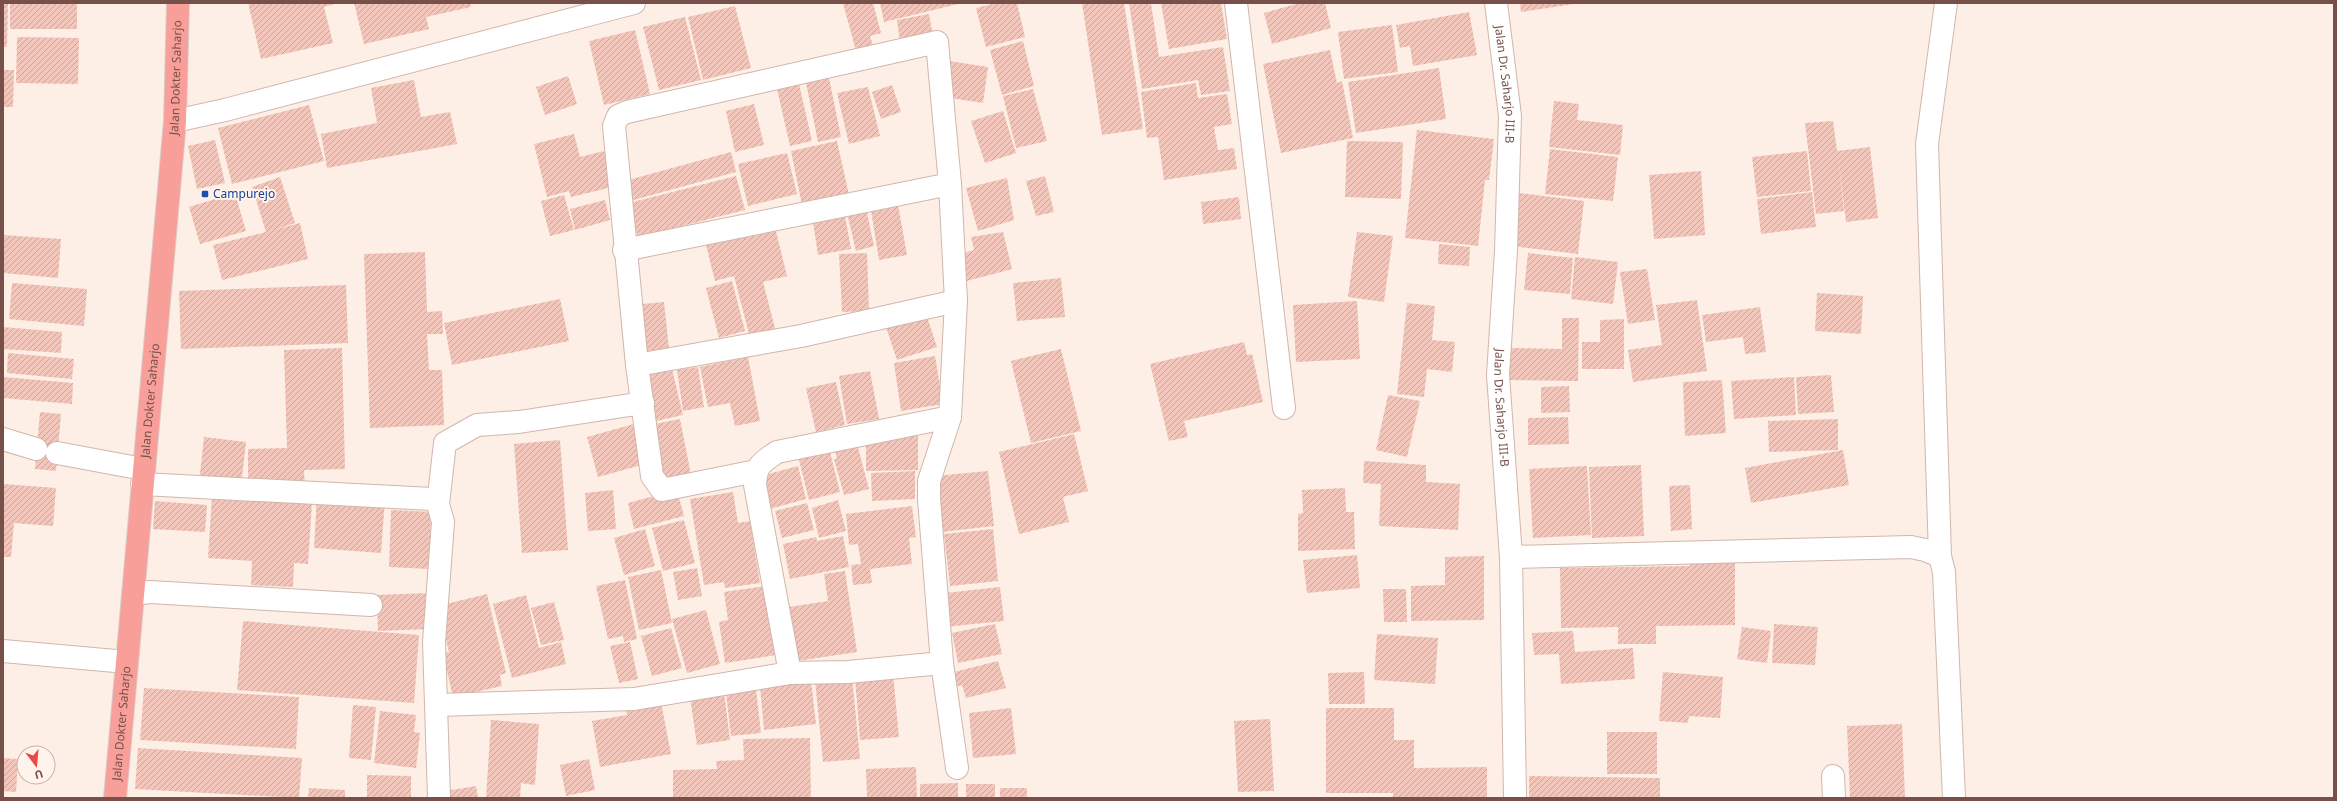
<svg xmlns="http://www.w3.org/2000/svg" width="2337" height="801" font-family="'Noto Sans',sans-serif">
  <style>
    .building { fill: url(#building-hatch) }
    .lines { fill: none; stroke-linecap: round; stroke-linejoin: round }
    .minor-casing { stroke: #d1b6ad; stroke-width: 24 }
    .highway-casing { stroke: #d9cecc; stroke-width: 24 }
    .minor { stroke: #fff; stroke-width: 22 }
    .highway { stroke: #f99f9a; stroke-width: 22 }
    .transit-dot { fill: #1a4fb4; stroke: #fff3ec; stroke-width: 1.5 }
    .labels { text-anchor: middle; stroke-width: 4; stroke-linejoin: round; paint-order: stroke }
    .street-label { font-size: 12px; fill: #775049; stroke: #fff3ec }
    .transit-label { font-size: 12px; fill: #164399; stroke: #fff3ec; text-anchor: start }
  </style>
  <defs>
    <pattern id="building-hatch" width="6" height="6" patternUnits="userSpaceOnUse"><rect width="6" height="6" fill="#f3c6bb"/><path d="M-1 1l2-2M0 6l6-6M5 7l2-2" fill="none" stroke="#caa39a"/></pattern>
  </defs>
  <rect width="100%" height="100%" fill="#fdefe5"/>
  <g class="building">
    <polygon points="3,3 8,3 7,47 3,47"/>
    <rect x="10" y="3" width="67" height="26"/>
    <polygon points="248,3 338,3 324,7 333,43 261,59"/>
    <polygon points="354,3 470,3 471,7 426,17 429,29 364,44"/>
    <polygon points="843,3 873,3 881,33 870,36 873,46 856,51"/>
    <polygon points="880,3 958,3 958,4 884,22"/>
    <polygon points="996,3 1017,3 1025,37 986,47 976,8"/>
    <polygon points="1082,3 1124,3 1143,129 1102,135"/>
    <polygon points="1129,3 1151,3 1159,57 1223,47 1230,91 1201,95 1198,80 1142,89"/>
    <polygon points="1161,3 1221,3 1227,39 1169,49"/>
    <polygon points="1300,3 1325,3 1331,28 1272,44 1264,13"/>
    <polygon points="1520,3 1574,3 1574,4 1521,12"/>
    <polygon points="735,6 751,68 703,80 688,17"/>
    <polygon points="1469,12 1477,55 1413,66 1410,46 1400,48 1396,25"/>
    <polygon points="929,14 933,36 900,42 897,20"/>
    <polygon points="685,17 701,80 659,90 643,27"/>
    <polygon points="1392,25 1398,72 1344,79 1338,32"/>
    <polygon points="635,30 650,94 604,105 589,41"/>
    <polygon points="17,37 79,38 78,84 16,83"/>
    <polygon points="1023,41 1034,86 1002,95 990,50"/>
    <polygon points="1330,50 1337,83 1342,81 1353,138 1281,153 1263,64"/>
    <polygon points="949,61 988,67 983,103 944,97"/>
    <polygon points="827,68 841,137 818,142 804,73"/>
    <polygon points="1439,68 1446,119 1356,133 1348,82"/>
    <polygon points="3,70 14,70 13,107 3,107"/>
    <polygon points="797,75 812,141 790,146 775,80"/>
    <polygon points="568,76 577,104 545,115 536,87"/>
    <polygon points="414,80 421,117 450,112 457,144 327,168 321,134 377,123 371,88"/>
    <polygon points="1196,83 1198,98 1227,94 1232,124 1214,127 1218,150 1234,148 1237,169 1164,180 1158,137 1147,138 1141,92"/>
    <polygon points="892,85 901,112 881,119 872,92"/>
    <polygon points="868,87 880,136 849,144 837,93"/>
    <polygon points="1033,89 1047,141 1016,148 1003,96"/>
    <polygon points="1554,101 1579,104 1577,120 1623,125 1620,155 1549,147"/>
    <polygon points="754,104 764,145 735,152 726,111"/>
    <polygon points="309,105 324,161 232,184 218,128"/>
    <polygon points="1003,111 1016,153 985,163 971,121"/>
    <polygon points="1833,121 1837,151 1870,147 1878,218 1846,222 1838,156 1844,211 1816,214 1805,123"/>
    <polygon points="1417,130 1494,139 1489,180 1485,180 1478,246 1405,238"/>
    <polygon points="574,134 580,157 604,151 612,187 571,197 569,191 547,197 534,144"/>
    <polygon points="215,140 225,183 197,189 188,146"/>
    <polygon points="837,141 849,195 802,205 791,151"/>
    <polygon points="1347,141 1403,142 1401,199 1345,197"/>
    <polygon points="1550,149 1618,157 1613,201 1545,194"/>
    <polygon points="1807,151 1811,191 1757,197 1752,157"/>
    <polygon points="731,152 736,172 626,202 621,182"/>
    <polygon points="787,153 797,194 748,206 738,164"/>
    <polygon points="1701,171 1705,235 1654,239 1649,175"/>
    <polygon points="736,176 745,210 638,237 629,203"/>
    <polygon points="1045,176 1054,212 1036,216 1026,181"/>
    <polygon points="280,177 295,223 273,230 300,223 308,259 222,280 213,245 266,232 252,187"/>
    <polygon points="1007,178 1014,220 978,231 966,188"/>
    <polygon points="1812,192 1816,227 1761,234 1757,199"/>
    <polygon points="235,193 246,231 200,244 189,207"/>
    <polygon points="1519,193 1584,201 1578,254 1512,246"/>
    <polygon points="564,195 574,230 550,236 541,201"/>
    <polygon points="1239,197 1241,219 1203,224 1201,202"/>
    <polygon points="897,199 907,255 879,260 870,204"/>
    <polygon points="605,200 610,220 575,230 570,209"/>
    <polygon points="866,208 874,246 856,251 847,213"/>
    <polygon points="844,210 851,249 818,255 812,216"/>
    <polygon points="774,223 787,276 763,282 776,332 750,338 734,276 715,281 705,241"/>
    <polygon points="1003,232 1012,269 963,282 956,255 974,250 971,237"/>
    <polygon points="1357,232 1393,236 1384,302 1348,297"/>
    <polygon points="3,235 61,239 58,278 3,273"/>
    <polygon points="1439,244 1470,247 1469,266 1438,264"/>
    <polygon points="425,252 427,312 442,311 443,334 427,334 429,370 442,370 444,425 370,428 364,254"/>
    <polygon points="867,253 869,311 842,312 839,254"/>
    <polygon points="1528,253 1573,258 1570,294 1524,290"/>
    <polygon points="1575,257 1618,262 1613,304 1571,299"/>
    <polygon points="1647,269 1655,320 1628,324 1620,272"/>
    <polygon points="1061,278 1065,317 1017,321 1013,283"/>
    <polygon points="732,281 745,331 719,338 706,288"/>
    <polygon points="12,283 87,289 84,326 9,319"/>
    <polygon points="346,285 348,343 181,349 179,291"/>
    <polygon points="1817,293 1863,296 1861,334 1815,331"/>
    <polygon points="560,299 569,341 452,365 444,323"/>
    <polygon points="1697,300 1707,371 1633,382 1628,350 1662,345 1656,305"/>
    <polygon points="1357,301 1360,359 1296,362 1293,305"/>
    <polygon points="664,302 669,349 637,352 632,305"/>
    <polygon points="1407,303 1435,306 1432,340 1455,342 1452,372 1427,369 1424,397 1397,394"/>
    <polygon points="1760,307 1766,352 1745,354 1743,337 1706,342 1702,315"/>
    <polygon points="925,311 937,347 897,360 885,324"/>
    <polygon points="1562,318 1579,318 1578,381 1508,380 1509,348 1562,349"/>
    <polygon points="1624,319 1624,369 1582,369 1582,342 1600,342 1600,320"/>
    <polygon points="3,327 62,332 61,353 3,349"/>
    <polygon points="1244,342 1247,355 1252,354 1263,402 1184,421 1188,437 1169,441 1150,364"/>
    <polygon points="342,348 345,469 304,470 305,487 248,488 248,449 287,448 284,350"/>
    <polygon points="1061,349 1081,431 1031,443 1011,361"/>
    <polygon points="8,353 74,359 72,379 7,373"/>
    <polygon points="935,356 943,404 901,411 894,363"/>
    <polygon points="748,357 760,421 735,426 730,403 708,407 700,367"/>
    <polygon points="671,365 683,415 656,421 644,371"/>
    <polygon points="698,367 704,407 683,411 677,370"/>
    <polygon points="870,371 879,419 847,424 839,376"/>
    <polygon points="1831,375 1834,412 1798,414 1796,377"/>
    <polygon points="3,377 73,383 72,404 3,398"/>
    <polygon points="1794,377 1796,415 1734,419 1731,381"/>
    <polygon points="1722,380 1726,433 1685,436 1683,382"/>
    <polygon points="836,382 845,425 816,432 806,388"/>
    <polygon points="1569,386 1570,412 1541,413 1541,387"/>
    <polygon points="1388,395 1420,401 1407,457 1376,450"/>
    <polygon points="40,412 61,414 56,471 35,469"/>
    <polygon points="1568,417 1569,444 1528,445 1528,418"/>
    <polygon points="680,419 691,475 664,480 654,424"/>
    <polygon points="1838,419 1838,450 1769,452 1768,421"/>
    <polygon points="634,424 645,464 598,477 587,437"/>
    <polygon points="918,433 918,470 866,471 866,434"/>
    <polygon points="1074,434 1088,491 1063,497 1069,522 1019,534 999,452"/>
    <polygon points="204,437 246,442 241,487 199,483"/>
    <polygon points="560,440 568,550 522,553 514,444"/>
    <polygon points="856,440 869,489 844,495 834,459 837,459 834,446"/>
    <polygon points="829,448 840,492 809,500 798,456"/>
    <polygon points="1843,450 1849,485 1751,503 1745,468"/>
    <polygon points="1364,461 1426,465 1426,482 1460,484 1458,530 1379,526 1381,484 1363,483"/>
    <polygon points="1641,465 1644,536 1592,538 1589,467"/>
    <polygon points="798,466 806,499 770,509 765,475"/>
    <polygon points="1587,466 1591,535 1533,538 1529,469"/>
    <polygon points="915,471 915,499 872,501 871,473"/>
    <polygon points="988,471 994,526 942,532 936,476"/>
    <polygon points="3,484 56,488 53,526 14,523 11,557 3,557"/>
    <polygon points="1690,485 1692,529 1671,531 1669,486"/>
    <polygon points="1345,488 1346,512 1354,512 1355,549 1298,551 1298,514 1303,513 1302,490"/>
    <polygon points="613,490 616,529 588,531 585,493"/>
    <polygon points="677,490 684,516 634,529 628,503"/>
    <polygon points="733,492 738,523 750,521 760,583 725,588 724,582 704,585 690,499"/>
    <polygon points="317,495 385,499 381,553 314,548"/>
    <polygon points="212,497 312,503 308,564 294,563 293,587 251,585 252,561 208,558"/>
    <polygon points="838,500 846,531 819,538 812,508"/>
    <polygon points="155,501 207,505 205,532 153,529"/>
    <polygon points="807,503 814,530 782,538 775,511"/>
    <polygon points="912,506 916,537 909,538 912,564 870,569 872,583 853,585 851,565 861,564 858,544 849,545 846,514"/>
    <polygon points="391,510 431,512 429,569 389,567"/>
    <polygon points="684,520 695,563 663,571 652,528"/>
    <polygon points="645,529 655,566 624,575 614,538"/>
    <polygon points="993,529 998,581 950,586 944,534"/>
    <polygon points="843,536 849,567 790,579 783,544 816,537 817,541"/>
    <polygon points="1357,555 1360,588 1307,593 1303,560"/>
    <polygon points="1735,555 1735,625 1656,626 1656,644 1618,644 1618,627 1561,628 1560,568 1690,566 1690,556"/>
    <polygon points="1484,556 1484,620 1411,621 1411,586 1445,585 1445,557"/>
    <polygon points="697,568 702,596 678,600 673,572"/>
    <polygon points="661,570 672,623 639,630 628,577"/>
    <polygon points="845,571 857,652 797,661 789,607 828,601 824,574"/>
    <polygon points="625,580 637,639 624,642 623,636 608,639 596,586"/>
    <polygon points="765,586 776,655 725,663 719,622 728,620 724,592"/>
    <polygon points="1000,587 1004,621 944,627 945,593"/>
    <polygon points="1383,589 1406,589 1407,622 1384,622"/>
    <polygon points="428,593 429,629 378,631 377,595"/>
    <polygon points="487,594 506,673 500,675 502,686 453,697 447,671 439,673 435,655 449,652 438,606"/>
    <polygon points="526,595 539,648 561,642 566,664 512,678 493,604"/>
    <polygon points="554,602 564,640 541,645 531,608"/>
    <polygon points="706,610 720,664 687,673 672,619"/>
    <polygon points="243,621 419,635 414,703 237,690"/>
    <polygon points="995,624 1002,654 958,663 952,633"/>
    <polygon points="1774,624 1818,627 1815,665 1772,663"/>
    <polygon points="1742,627 1771,631 1767,663 1737,659"/>
    <polygon points="671,628 682,668 652,676 641,636"/>
    <polygon points="1573,631 1575,652 1633,648 1635,679 1561,684 1559,654 1534,655 1532,633"/>
    <polygon points="1377,634 1438,638 1435,684 1374,680"/>
    <polygon points="630,642 638,679 619,683 610,646"/>
    <polygon points="998,661 1006,688 966,698 962,685 950,688 946,674"/>
    <polygon points="1364,672 1365,704 1329,704 1328,673"/>
    <polygon points="1663,672 1723,677 1720,718 1689,716 1688,723 1659,721"/>
    <polygon points="893,674 899,737 860,740 855,678"/>
    <polygon points="852,676 860,759 823,762 815,680"/>
    <polygon points="811,680 816,724 764,730 760,685"/>
    <polygon points="144,688 299,697 296,749 140,740"/>
    <polygon points="756,689 761,733 731,736 726,693"/>
    <polygon points="724,692 730,740 697,745 690,697"/>
    <polygon points="661,702 671,754 600,767 592,721 627,715 626,708"/>
    <polygon points="353,705 376,707 371,760 349,758"/>
    <polygon points="1011,708 1016,754 973,758 969,713"/>
    <polygon points="1326,708 1394,708 1394,740 1414,740 1414,768 1487,767 1487,798 1393,798 1393,793 1326,793"/>
    <polygon points="380,711 416,715 414,732 420,733 416,768 374,763"/>
    <polygon points="1270,719 1274,791 1238,792 1234,721"/>
    <polygon points="491,720 539,724 535,785 521,783 520,798 486,798"/>
    <polygon points="1902,724 1905,797 1850,798 1847,726"/>
    <rect x="1607" y="732" width="50" height="42"/>
    <polygon points="810,738 811,798 673,798 673,770 717,769 716,761 744,760 743,739"/>
    <polygon points="138,748 302,758 299,798 135,789"/>
    <polygon points="3,758 18,759 16,792 3,791"/>
    <polygon points="589,759 595,790 566,796 560,765"/>
    <polygon points="916,767 917,798 867,798 866,769"/>
    <polygon points="367,775 411,776 411,798 367,798"/>
    <polygon points="1529,776 1660,778 1660,798 1529,798"/>
    <polygon points="958,783 958,798 920,798 920,784"/>
    <rect x="966" y="784" width="29" height="14"/>
    <polygon points="476,786 478,798 446,798 445,791"/>
    <polygon points="309,788 345,790 345,798 308,798"/>
    <rect x="1000" y="788" width="27" height="10"/>
  </g>
  <g class="lines">
    <defs>
      <g id="minor">
        <polyline points="1236,3 1284,408"/>
        <path id="s1" d="M1496,3L1510,116L1506,251L1498,375L1511,557L1515,798"/>
        <polyline points="1946,3 1927,144 1940,556 1944,572 1954,798"/>
        <polyline points="175,121 225,110 634,3"/>
        <polyline points="624,250 950,184 956,301"/>
        <polyline points="3,439 36,449"/>
        <polyline points="57,453 143,469"/>
        <polyline points="756,471 662,490 652,476 637,365 614,126 618,116 627,112 937,42 950,184"/>
        <polyline points="142,484 432,499 438,504 443,522 434,642 439,798"/>
        <polyline points="438,504 445,443 477,425 519,422 643,403"/>
        <polyline points="1511,557 1911,547 1925,550 1940,556"/>
        <polyline points="133,594 150,592 371,605"/>
        <polyline points="3,651 127,662"/>
        <polyline points="942,663 957,768"/>
        <path d="M790,673L755,485C756,465 761,463 777,452L950,417"/>
        <polyline points="437,705 634,699 790,673 848,672 942,663 929,499 929,481 950,417 956,301 801,336 637,365"/>
        <polyline points="1833,776 1834,798"/>
      </g>
      <g id="highway">
        <path id="s2" d="M115,798L175,121L178,3"/>
      </g>
    </defs>
    <use href="#minor" class="minor-casing"/>
    <use href="#highway" class="highway-casing"/>
    <use href="#minor" class="minor"/>
    <use href="#highway" class="highway"/>
  </g>
  <rect class="transit-dot" x="201" y="190" width="8" height="8" rx="2"/>
  <g class="labels">
    <g class="street-label">
      <text dy="4" stroke="none"><textPath href="#s2" startOffset="723">Jalan Dokter Saharjo</textPath></text>
      <text dy="4" stroke="none"><textPath href="#s1" startOffset="82">Jalan Dr. Saharjo III-B</textPath></text>
      <text dy="4" stroke="none"><textPath href="#s2" startOffset="399">Jalan Dokter Saharjo</textPath></text>
      <text dy="4" stroke="none"><textPath href="#s1" startOffset="406">Jalan Dr. Saharjo III-B</textPath></text>
      <text dy="4" stroke="none"><textPath href="#s2" startOffset="75">Jalan Dokter Saharjo</textPath></text>
    </g>
    <g class="transit-label">
      <text x="213" y="198">Campurejo</text>
    </g>
  </g>
  <rect width="2337" height="801" fill="none" stroke="#775049" stroke-width="8"/>
  <g transform="translate(36 765) rotate(164)"><circle r="19" fill="#fff3ec" stroke="#c9b2ab"/>
  <path d="M0-3L7 15L0 10L-7 15Z" fill="#eb4946"/>
  <text y="-6" font-size="11" font-weight="bold" text-anchor="middle" fill="#775049">U</text>
  </g>
</svg>
